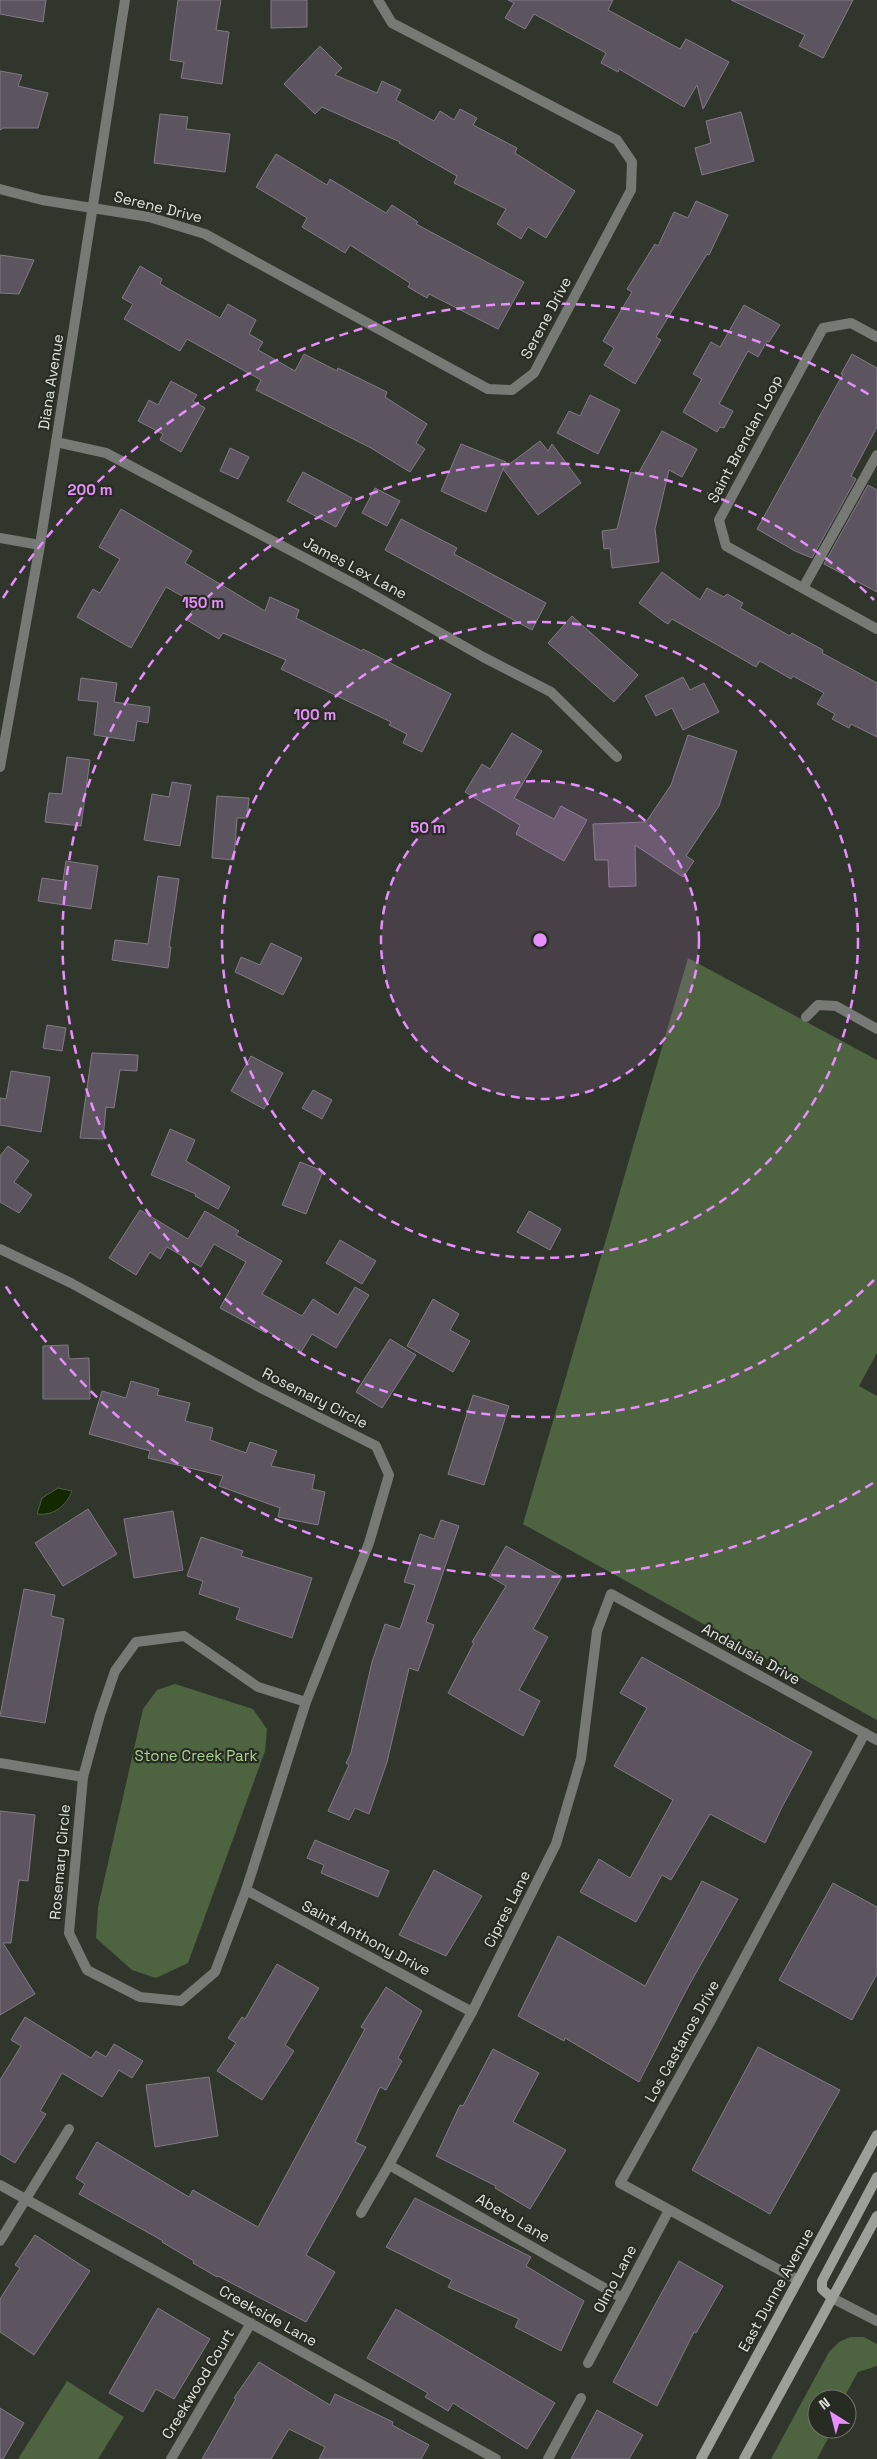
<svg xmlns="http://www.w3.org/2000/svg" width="877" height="2459" font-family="'Space Grotesk',sans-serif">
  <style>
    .green { fill: #4e6340 }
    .water { fill: #132801; stroke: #506043 }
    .building { fill: #5c545e; stroke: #827a84 }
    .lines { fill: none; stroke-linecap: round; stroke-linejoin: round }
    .minor { stroke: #767974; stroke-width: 10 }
    .secondary { stroke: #9ba098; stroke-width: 10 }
    .ring { fill: none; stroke: #e88eff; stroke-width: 2.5; stroke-dasharray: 9 6 }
    .labels { text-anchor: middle; stroke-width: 4.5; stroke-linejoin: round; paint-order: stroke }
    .street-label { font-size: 15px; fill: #dfe3dd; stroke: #272c23 }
    .park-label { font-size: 15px; fill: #acd491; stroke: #272c23 }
    .centre { fill: #e88eff; stroke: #272c23; stroke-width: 2.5 }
    .ring-label { font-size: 15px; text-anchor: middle; font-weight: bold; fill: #e88eff; stroke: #272c23; stroke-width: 4.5; stroke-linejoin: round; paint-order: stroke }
  </style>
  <rect width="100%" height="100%" fill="#31362d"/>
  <g class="green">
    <polygon points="688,958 877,1060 877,1353 859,1386 877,1396 877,1720 523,1524"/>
    <polygon points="175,1684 253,1709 267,1729 265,1751 188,1963 156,1978 132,1970 96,1938 98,1907 143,1709 157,1690"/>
    <polygon points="850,2337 864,2337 877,2344 877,2366 858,2372 843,2399 817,2399 817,2429 833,2429 817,2459 771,2459 829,2352 839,2342"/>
    <polygon points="67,2381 124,2417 98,2459 18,2459"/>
  </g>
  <path class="water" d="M58,1488L72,1491C66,1506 54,1516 37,1514L42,1498Z"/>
  <g class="building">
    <polygon points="0,0 46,0 43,22 0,14"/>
    <polygon points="178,0 221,0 216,30 229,32 222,84 181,78 184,62 170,60"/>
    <polygon points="271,0 307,0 307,27 271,28"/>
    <polygon points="508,0 613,0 608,10 680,49 686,39 729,62 703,109 697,85 684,107 619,69 618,72 601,63 606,53 534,14 525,29 505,18 514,3"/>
    <polygon points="731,0 853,0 823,58 799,46 805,35"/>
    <polygon points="320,46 342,68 335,75 377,93 382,81 401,90 396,100 434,121 440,111 454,120 460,109 477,118 473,125 517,148 515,153 575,191 546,238 528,227 521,239 497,224 506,209 454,183 457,176 399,143 400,142 322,107 315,114 284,84"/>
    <polygon points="0,71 22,75 18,86 48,93 38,128 3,128 0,130"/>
    <polygon points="741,112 754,161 702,175 695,148 711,143 706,121"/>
    <polygon points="160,114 188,117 186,129 230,134 225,172 154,163"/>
    <polygon points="276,154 327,185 330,179 386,213 392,205 418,222 416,224 524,282 498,329 429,294 427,298 408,287 410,283 350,245 345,253 302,227 307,218 256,187"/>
    <polygon points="696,201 728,215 709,255 707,254 656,337 661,340 635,384 604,365 614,348 603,341 632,292 627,289 655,244 658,246 674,212 688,218"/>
    <polygon points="0,255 34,260 19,294 0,293"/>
    <polygon points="140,266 162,279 160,284 220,318 228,304 256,320 249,334 263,342 258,350 295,371 304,354 337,371 338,368 387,392 385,397 427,424 416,443 425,449 410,472 371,448 256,390 261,380 187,339 180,351 124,319 133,304 122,298"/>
    <polygon points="744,305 780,325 769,342 767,341 758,357 748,351 719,404 733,411 724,428 720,427 717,432 683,412 702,379 693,374 711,342 720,347"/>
    <polygon points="852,354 877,368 877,427 851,476 856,479 812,558 795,551 757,529 843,374 841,374"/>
    <polygon points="171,381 197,395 193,401 205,408 181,452 160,440 163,434 138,421 149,400 158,405"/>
    <polygon points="590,395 620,410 598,454 557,433 569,411 580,416"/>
    <polygon points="662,431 697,449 682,477 669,470 655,529 659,562 612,568 610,548 604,549 602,531 617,529 631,472 638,474"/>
    <polygon points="540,441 548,451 552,444 581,483 538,515 503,469 486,512 441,491 461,444 506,462 503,469"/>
    <polygon points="230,448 249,457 238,479 220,471"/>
    <polygon points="303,472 352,498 336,527 287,501"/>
    <polygon points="868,485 877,490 877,592 824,564"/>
    <polygon points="375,488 400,501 387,526 362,513"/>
    <polygon points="121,509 192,551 185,563 265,611 270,597 299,610 296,618 362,651 363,649 451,694 422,752 403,743 407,734 389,725 391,722 281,669 286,660 223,633 219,639 187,620 196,604 166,587 131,648 77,617 93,589 100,593 120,559 99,547"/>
    <polygon points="401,519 457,548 454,554 546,603 532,630 385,550"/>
    <polygon points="662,572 700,600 707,588 724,597 727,594 743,603 740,608 790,636 792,633 823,650 822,653 877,683 877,737 851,724 849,728 832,719 835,714 817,704 824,693 793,676 791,679 760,661 756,667 672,619 668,624 663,621 639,603"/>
    <polygon points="572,616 638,675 614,702 548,643"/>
    <polygon points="683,677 690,690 704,683 719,712 683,730 672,708 656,716 645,696"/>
    <polygon points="81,678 117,683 114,702 150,707 148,723 137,721 134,741 94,735 98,702 78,700"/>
    <polygon points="512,733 542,751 514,798 554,819 561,806 587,820 564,861 516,834 520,825 465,792 482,764 490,769"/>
    <polygon points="688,735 737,751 719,806 686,856 694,861 683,877 635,845 636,886 609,887 608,860 595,860 593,824 646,822 671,785"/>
    <polygon points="67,757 90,760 81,826 45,822 49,793 62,794"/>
    <polygon points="172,782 191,785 180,846 144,840 152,794 169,797"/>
    <polygon points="217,796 249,798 247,818 237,818 234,860 212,858"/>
    <polygon points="66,861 98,866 91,909 38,901 42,878 63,881"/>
    <polygon points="158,876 179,879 169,947 171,947 168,968 112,960 115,940 148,944"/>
    <polygon points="271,943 302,958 283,995 235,972 241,957 260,965"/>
    <polygon points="47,1025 66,1028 62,1051 43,1048"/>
    <polygon points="92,1053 138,1055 137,1071 120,1070 114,1108 106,1107 103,1139 80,1138"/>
    <polygon points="251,1056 283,1073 264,1109 231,1091"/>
    <polygon points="11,1071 50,1077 41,1132 0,1125 0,1098 6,1099"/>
    <polygon points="313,1090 332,1100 322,1119 302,1108"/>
    <polygon points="170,1129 195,1140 186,1161 230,1187 218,1209 195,1196 196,1194 151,1175"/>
    <polygon points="8,1146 29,1161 14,1182 32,1195 19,1213 0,1202 0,1156"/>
    <polygon points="300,1162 323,1171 306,1214 282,1205"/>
    <polygon points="140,1210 188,1239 205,1211 239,1231 236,1235 282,1261 262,1294 302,1316 313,1299 338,1315 355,1287 369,1295 336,1348 312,1334 301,1352 267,1331 266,1333 220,1308 246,1262 214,1244 201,1267 167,1247 160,1259 150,1252 136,1275 109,1258"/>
    <polygon points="529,1211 561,1229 550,1250 517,1232"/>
    <polygon points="340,1240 376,1261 362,1284 326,1263"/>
    <polygon points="433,1299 459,1314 450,1330 470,1341 453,1372 407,1346"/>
    <polygon points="390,1339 416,1355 382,1408 356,1392"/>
    <polygon points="68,1345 69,1359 89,1358 90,1399 43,1399 43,1346"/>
    <polygon points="131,1381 159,1389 157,1395 190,1403 185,1421 213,1428 210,1440 246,1453 250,1442 277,1451 271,1466 315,1475 312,1489 325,1492 318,1525 278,1517 280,1508 219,1486 223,1476 148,1458 150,1451 89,1434 102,1391 126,1398"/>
    <polygon points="473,1395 509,1406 484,1485 448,1474"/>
    <polygon points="88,1509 117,1554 63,1586 35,1543"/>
    <polygon points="173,1511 183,1570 134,1578 124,1519"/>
    <polygon points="441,1520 459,1526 426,1622 434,1625 418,1671 409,1668 387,1762 369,1814 355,1808 349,1820 328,1811 349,1765 346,1763 351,1753 372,1662 385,1624 400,1629 415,1585 404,1582 420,1534 434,1539"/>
    <polygon points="201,1537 243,1551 241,1556 312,1578 292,1638 236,1619 240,1608 199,1594 203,1581 187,1576"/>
    <polygon points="506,1546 562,1577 533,1629 548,1637 519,1690 540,1701 523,1736 448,1693 474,1643 472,1642 506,1586 489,1576"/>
    <polygon points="24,1589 55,1595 51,1616 64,1619 45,1723 0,1716"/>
    <polygon points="642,1657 812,1752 782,1807 765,1843 710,1814 671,1880 662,1875 636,1922 580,1892 599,1859 630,1878 673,1800 614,1766 647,1708 620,1693"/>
    <polygon points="0,1811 35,1815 28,1881 19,1880 11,1943 3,1943 35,1994 0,2015"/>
    <polygon points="315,1840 389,1871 378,1897 321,1873 324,1865 307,1858"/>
    <polygon points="434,1870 482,1896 446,1956 399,1935"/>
    <polygon points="702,1881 738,1899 688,1987 639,2082 565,2038 564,2041 518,2016 558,1936 645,1986"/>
    <polygon points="833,1883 877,1907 877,1974 852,2020 779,1980"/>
    <polygon points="277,1964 319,1988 285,2045 294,2051 262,2100 217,2071 236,2043 228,2038 242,2017 245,2019"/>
    <polygon points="386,1987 422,2011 398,2058 402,2061 386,2090 380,2087 355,2142 366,2147 306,2255 335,2272 306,2322 218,2276 217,2277 193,2263 194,2261 162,2242 163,2241 79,2194 85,2184 76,2178 97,2142 189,2197 193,2190 258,2227 365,2029 361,2027"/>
    <polygon points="25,2017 91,2058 96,2051 106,2057 114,2044 143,2061 132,2078 119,2070 102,2097 62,2073 40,2111 46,2114 15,2163 0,2154 0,2080 21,2046 11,2040"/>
    <polygon points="758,2047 840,2090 770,2214 692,2170"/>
    <polygon points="493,2049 539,2073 513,2122 566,2150 530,2209 495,2188 496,2186 436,2156 460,2105 463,2106"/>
    <polygon points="209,2077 218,2136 155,2147 146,2085"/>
    <polygon points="415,2198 531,2257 526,2266 584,2301 561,2351 515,2327 519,2319 448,2287 452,2280 386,2247"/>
    <polygon points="35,2235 90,2271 34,2355 0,2332 0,2299 20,2268 15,2265"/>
    <polygon points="679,2261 723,2286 696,2333 694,2332 657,2406 613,2382"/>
    <polygon points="158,2308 210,2339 174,2399 156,2389 143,2412 109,2393"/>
    <polygon points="396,2309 555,2403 527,2449 453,2403 448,2411 425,2397 428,2393 367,2358"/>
    <polygon points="259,2362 330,2405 335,2394 393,2422 392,2425 429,2445 421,2459 319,2459 325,2447 289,2429 271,2459 202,2459 236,2399 234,2398"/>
    <polygon points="0,2408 24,2423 3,2459 0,2459"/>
    <polygon points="597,2410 643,2435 629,2459 571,2459"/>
  </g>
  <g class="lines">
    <g class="minor">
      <polyline points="0,189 42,200 149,217 205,234 488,389 512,390 534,373 631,190 632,162 617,140 392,23 378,0"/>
      <polyline points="877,337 851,323 823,328 719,520 726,546 877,629"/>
      <polyline points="56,442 106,453 356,585 483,657 551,692 617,757"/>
      <polyline points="0,538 40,545"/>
      <polyline points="803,588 877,455"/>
      <polyline points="0,767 40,545 125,0"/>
      <polyline points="806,1017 818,1005 836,1006 877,1029"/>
      <polyline points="0,1249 71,1283 257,1386 376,1446 389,1475 369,1543 306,1702 246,1890 215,1972 181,2001 140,1997 87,1970 69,1933 83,1777 100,1715 115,1671 136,1642 184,1636 258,1687 306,1702"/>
      <polyline points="0,1763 83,1777"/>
      <polyline points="246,1890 472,2012"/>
      <polyline points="389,2165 622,2298"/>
      <polyline points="0,2185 496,2459"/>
      <polyline points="361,2213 389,2165 472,2012 556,1844 581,1759 597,1631 611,1594 877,1740"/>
      <polyline points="0,2241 69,2129"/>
      <polyline points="798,2280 620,2183 710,2022 865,1733"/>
      <polyline points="832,2298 877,2321"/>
      <polyline points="588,2363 669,2210"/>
      <polyline points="171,2459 251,2323"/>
      <polyline points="548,2459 581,2398"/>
    </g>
    <g class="secondary">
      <polyline points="832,2298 822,2289 822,2281 877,2177"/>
      <polyline points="701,2459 877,2135"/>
      <polyline points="744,2459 877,2216"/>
    </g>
  </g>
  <circle cx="540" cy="940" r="159" fill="#e88eff" fill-opacity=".12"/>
  <g class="ring">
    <circle cx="540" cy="940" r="159"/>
    <circle cx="540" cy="940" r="318"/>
    <path d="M874 1280A477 477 0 1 1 874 600"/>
    <path d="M873 1483A637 637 0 0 1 3 1282M3 598A637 637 0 0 1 873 397"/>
  </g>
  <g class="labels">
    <g class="street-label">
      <text transform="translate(158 207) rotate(14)" y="5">Serene Drive</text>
      <text transform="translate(546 318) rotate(-62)" y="5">Serene Drive</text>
      <text transform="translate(51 382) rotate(-81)" y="5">Diana Avenue</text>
      <text transform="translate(745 439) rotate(-62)" y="5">Saint Brendan Loop</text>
      <text transform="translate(355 568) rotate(28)" y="5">James Lex Lane</text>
      <text transform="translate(315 1398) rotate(27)" y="5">Rosemary Circle</text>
      <text transform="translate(751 1654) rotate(29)" y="5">Andalusia Drive</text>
      <text transform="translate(60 1862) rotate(-85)" y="5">Rosemary Circle</text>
      <text transform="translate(507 1909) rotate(-63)" y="5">Cipres Lane</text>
      <text transform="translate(366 1938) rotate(28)" y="5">Saint Anthony Drive</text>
      <text transform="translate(682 2041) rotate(-61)" y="5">Los Castanos Drive</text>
      <text transform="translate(513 2218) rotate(30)" y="5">Abeto Lane</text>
      <text transform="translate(615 2279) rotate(-62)" y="5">Olmo Lane</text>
      <text transform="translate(776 2290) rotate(-61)" y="5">East Dunne Avenue</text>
      <text transform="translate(268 2316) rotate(29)" y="5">Creekside Lane</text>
      <text transform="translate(198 2384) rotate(-59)" y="5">Creekwood Court</text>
    </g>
    <g class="park-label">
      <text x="196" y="1761">Stone Creek Park</text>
    </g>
  </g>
  <circle cx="540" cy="940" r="8" class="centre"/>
  <g class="ring-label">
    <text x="90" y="495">200 m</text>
    <text x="203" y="608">150 m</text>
    <text x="315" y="720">100 m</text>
    <text x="428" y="833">50 m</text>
  </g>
  <g transform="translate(832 2414) rotate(324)"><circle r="24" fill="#272c23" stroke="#71756d"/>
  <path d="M0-4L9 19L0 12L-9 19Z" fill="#e88eff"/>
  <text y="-8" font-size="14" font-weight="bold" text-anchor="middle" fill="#dfe3dd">N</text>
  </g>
</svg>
